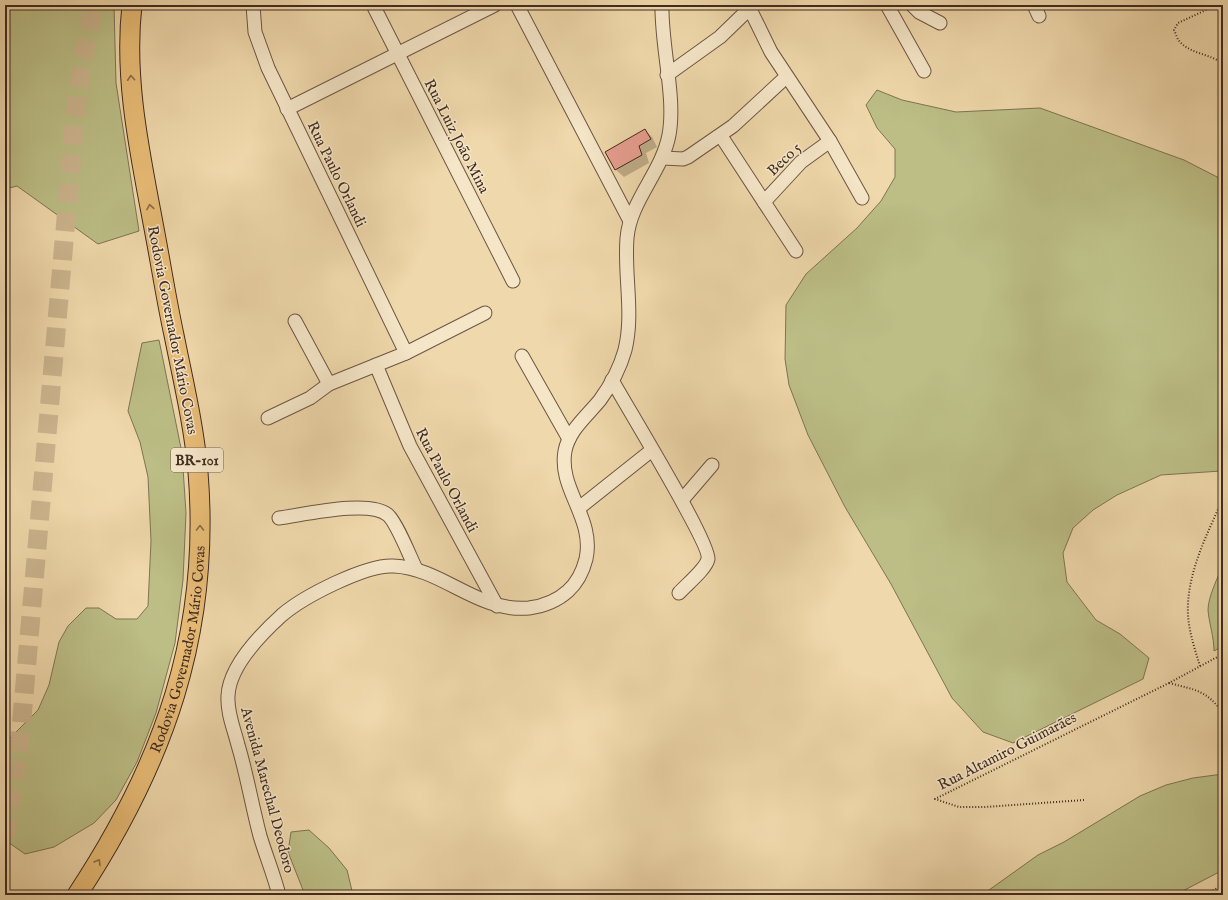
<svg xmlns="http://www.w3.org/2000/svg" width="1228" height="900" font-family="'IM FELL English',serif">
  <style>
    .green { fill: #bcbe86; stroke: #7e7453 }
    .shadow { fill: #0003 }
    .building { fill: #e89e90; stroke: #402b20 }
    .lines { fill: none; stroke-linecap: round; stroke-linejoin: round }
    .highway-tunnel { stroke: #ccb58f; stroke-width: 19; stroke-dasharray: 19 10; stroke-linecap: butt }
    .minor-casing { stroke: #6c5643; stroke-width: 15 }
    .highway-casing { stroke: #402b20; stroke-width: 21 }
    .path { stroke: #402b20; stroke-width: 2; stroke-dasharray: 1 2; stroke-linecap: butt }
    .minor { stroke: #f5e6c8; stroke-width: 13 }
    .highway { stroke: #e8bc76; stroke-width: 19 }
    .oneway { stroke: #8c6c47 }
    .labels { text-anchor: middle; stroke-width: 3; stroke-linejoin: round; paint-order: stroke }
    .shield { fill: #f5e6c8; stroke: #766352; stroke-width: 1 }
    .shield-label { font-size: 14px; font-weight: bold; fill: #402b20 }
    .street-label { font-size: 15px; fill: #402b20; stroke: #f5e6c8 }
  </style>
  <rect width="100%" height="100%" fill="#efd8ab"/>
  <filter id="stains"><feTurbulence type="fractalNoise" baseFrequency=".005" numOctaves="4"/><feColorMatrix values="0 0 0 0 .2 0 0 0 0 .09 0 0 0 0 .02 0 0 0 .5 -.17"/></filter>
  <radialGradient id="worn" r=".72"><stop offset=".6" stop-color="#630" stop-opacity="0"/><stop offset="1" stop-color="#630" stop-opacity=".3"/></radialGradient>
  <g class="green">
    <polygon points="5,5 114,5 116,83 139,231 98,244 17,186 5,189"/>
    <polygon points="877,90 902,100 956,112 1040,108 1184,160 1223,180 1223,468 1221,471 1161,475 1117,495 1093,510 1073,528 1063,553 1067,582 1096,620 1120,634 1149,658 1143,679 1013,743 983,732 952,698 891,584 845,507 808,435 789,385 785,359 786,305 806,274 857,228 881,201 895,177 895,149 877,128 866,105"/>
    <polygon points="159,340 182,453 186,513 183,580 175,643 156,713 137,762 116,800 94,823 54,847 25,854 5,840 5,743 38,710 49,685 59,642 68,626 86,608 99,608 116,619 137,619 148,606 151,541 148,477 140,442 128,411 142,343"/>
    <path d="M1223,565V646L1214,651C1214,637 1209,623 1208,610C1208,597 1218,577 1223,565Z"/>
    <polygon points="1223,774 1223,870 1175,895 982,895 1038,855 1064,842 1140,796 1166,785 1193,778"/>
    <polygon points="309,830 329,848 347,870 353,895 305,895 288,852 291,832"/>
  </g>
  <polygon class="shadow" points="645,130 652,137 657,147 646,153 649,163 624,177 616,170 606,152"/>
  <polygon class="building" points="645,129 651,139 639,146 642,155 615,170 605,152"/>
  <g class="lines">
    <polyline class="highway-tunnel" points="5,837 20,740 75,117 82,64 94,5"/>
    <defs>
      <g id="minor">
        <polyline points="253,5 255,32 268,68 406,353"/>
        <polyline points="373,5 513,281"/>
        <polyline points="517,5 630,221"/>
        <polyline points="748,5 771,52 830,141 862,198"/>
        <polyline points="887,5 924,71"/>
        <polyline points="912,5 919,12 940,23"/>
        <polyline points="1034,5 1039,16"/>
        <polyline points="667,75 720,37 750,8"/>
        <polyline points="287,109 495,5"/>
        <polyline points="721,136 796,251"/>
        <polyline points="663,158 683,159 688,157 733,126 786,77"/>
        <polyline points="764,202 801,162 830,141"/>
        <polyline points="295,321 329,384"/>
        <polyline points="522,356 569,439"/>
        <polyline points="376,365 410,446 497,606"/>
        <path d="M612,380C625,404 711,544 708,559C706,569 686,585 679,593"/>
        <polyline points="268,418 310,398 329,384 406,353 485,313"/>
        <polyline points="682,500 712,465"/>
        <polyline points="579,508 652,450"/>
        <path d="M279,518C303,515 369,499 388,515C397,523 410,557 416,569"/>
        <path d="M279,895C274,875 266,856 260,836C252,806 247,775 238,745C234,729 227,713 228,696C229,667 261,634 282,615C303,597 366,564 394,566C442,568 478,613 529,608C544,606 557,601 568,591C578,582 583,571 586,559C595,518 558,489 565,451C569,430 587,416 600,400C611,385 620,368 625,350C634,313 624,276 627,238C630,201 662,172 669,135C676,97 661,46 662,5"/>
      </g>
      <g id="highway">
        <path id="s1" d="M77,895C164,763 211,632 198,472C194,426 183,380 174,335C167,303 162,271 156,239C142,162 123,83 132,5"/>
      </g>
    </defs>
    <use href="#minor" class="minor-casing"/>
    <use href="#highway" class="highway-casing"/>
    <g class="path">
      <path d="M1207,5L1208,9L1178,23L1174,30C1176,34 1177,39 1180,42C1191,54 1211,54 1223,64"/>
      <path d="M1200,666C1195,650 1189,632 1188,615C1186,574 1207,535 1223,498"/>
      <path d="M1169,683C1196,690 1206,690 1223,713"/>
      <polyline points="1084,800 985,807 959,807 935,799 1169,683 1223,654"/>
      <polyline points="1205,895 1223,885"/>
    </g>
    <use href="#minor" class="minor"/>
    <use href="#highway" class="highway"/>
  </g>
  <defs><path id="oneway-chevron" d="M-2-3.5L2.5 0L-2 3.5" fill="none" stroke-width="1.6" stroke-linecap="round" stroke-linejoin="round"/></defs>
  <g class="oneway">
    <use href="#oneway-chevron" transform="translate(131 78) rotate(-94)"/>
    <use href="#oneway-chevron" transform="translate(150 207) rotate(-100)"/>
    <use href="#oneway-chevron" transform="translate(200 528) rotate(-90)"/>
    <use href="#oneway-chevron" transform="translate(98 862) rotate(-59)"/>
  </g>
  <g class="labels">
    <rect class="shield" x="171" y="448" width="52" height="24" rx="3"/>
    <g class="shield-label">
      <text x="197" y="465">BR-101</text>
    </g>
    <g class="street-label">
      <text transform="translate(457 136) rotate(63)" y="5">Rua Luiz João Mina</text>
      <text transform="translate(784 159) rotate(-44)" y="5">Beco 5</text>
      <text transform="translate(337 174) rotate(64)" y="5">Rua Paulo Orlandi</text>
      <text transform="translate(173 330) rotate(79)" y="5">Rodovia Governador Mário Covas</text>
      <text transform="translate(447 480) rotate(62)" y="5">Rua Paulo Orlandi</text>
      <text dy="5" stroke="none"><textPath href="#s1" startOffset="269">Rodovia Governador Mário Covas</textPath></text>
      <text transform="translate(1007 751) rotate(-27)" y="5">Rua Altamiro Guimarães</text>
      <text transform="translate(268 790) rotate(75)" y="5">Avenida Marechal Deodoro</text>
    </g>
  </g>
  <rect width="1228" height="900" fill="none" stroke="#efd8ab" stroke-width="20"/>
  <rect x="6" y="6" width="1216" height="888" fill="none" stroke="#402b20" stroke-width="2"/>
  <rect x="10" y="10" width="1208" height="880" fill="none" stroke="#402b20"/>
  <rect width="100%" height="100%" filter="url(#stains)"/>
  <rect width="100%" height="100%" fill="url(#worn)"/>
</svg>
